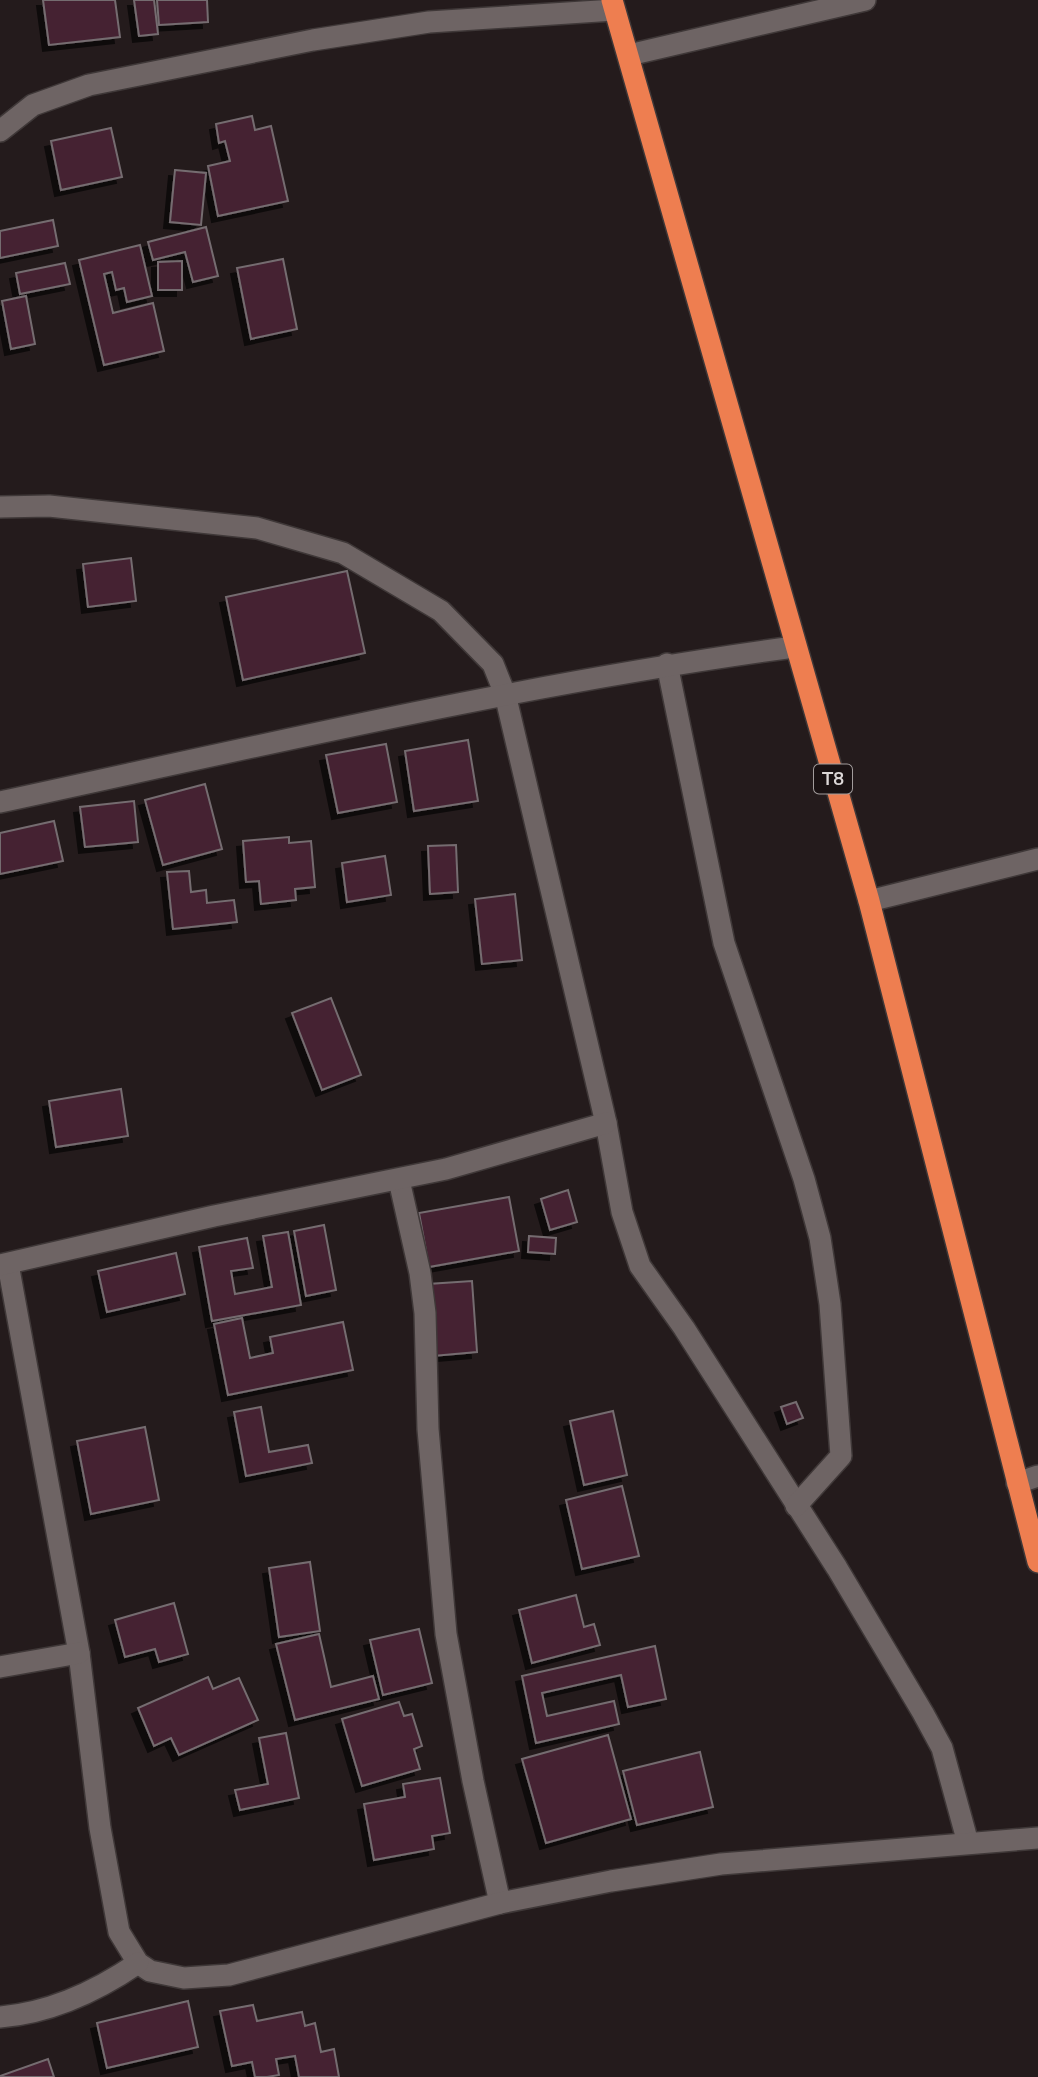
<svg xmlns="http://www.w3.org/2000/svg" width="1038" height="2077" font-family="'Nunito Sans',sans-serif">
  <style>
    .building { fill: #442232; stroke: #756c70; stroke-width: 2; filter: url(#shadow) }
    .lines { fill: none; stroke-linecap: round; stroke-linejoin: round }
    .street-casing { stroke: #3f3838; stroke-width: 24 }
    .secondary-casing { stroke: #3f3838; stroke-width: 24 }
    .highway-casing { stroke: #3f3838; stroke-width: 24 }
    .street { stroke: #6e6464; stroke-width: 21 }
    .secondary { stroke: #6e6464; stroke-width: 21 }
    .highway { stroke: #ee7e50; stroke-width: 21 }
    .labels { text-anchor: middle; stroke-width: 7; stroke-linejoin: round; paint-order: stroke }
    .shield { fill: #1a1213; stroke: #a29c9c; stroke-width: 2 }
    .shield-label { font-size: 18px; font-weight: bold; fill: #dcd7d7 }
  </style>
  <defs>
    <filter id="shadow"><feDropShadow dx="-6" dy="6" stdDeviation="0" flood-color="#0009"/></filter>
  </defs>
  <rect width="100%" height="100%" fill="#241b1c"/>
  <g class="building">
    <polygon points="43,0 115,0 120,37 49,45"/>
    <polygon points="134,0 154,0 158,34 139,36"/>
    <polygon points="157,0 207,0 208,22 159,25"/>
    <polygon points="252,116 255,130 271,126 288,201 218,216 208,166 230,161 225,141 219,143 216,124"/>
    <polygon points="111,128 122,177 61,190 51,141"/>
    <polygon points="175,170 206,173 201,225 170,222"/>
    <polygon points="53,220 58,246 0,258 0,231"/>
    <polygon points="206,227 218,276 193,282 185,252 153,260 148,242"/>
    <polygon points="140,245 152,296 127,302 124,288 116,290 112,272 104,274 113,313 153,303 164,351 104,365 79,260"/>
    <polygon points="283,259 297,329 251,339 237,268"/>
    <polygon points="182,261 182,290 158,290 158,262"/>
    <polygon points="65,263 70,284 20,294 16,273"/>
    <polygon points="26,296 35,344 11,349 2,301"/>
    <polygon points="131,558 136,601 88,607 83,564"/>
    <polygon points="347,571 365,653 243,680 226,597"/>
    <polygon points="468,740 478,801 414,811 405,751"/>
    <polygon points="386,744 397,802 338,813 326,755"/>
    <polygon points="205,784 222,849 163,865 145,800"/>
    <polygon points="134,801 138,842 85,847 80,807"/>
    <polygon points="54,821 63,861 0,874 0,833"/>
    <polygon points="289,837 289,843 311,841 315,887 295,889 296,900 261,904 259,881 246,882 243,841"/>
    <polygon points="456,845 458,892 430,894 428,846"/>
    <polygon points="385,856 391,895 347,902 342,863"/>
    <polygon points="189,871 191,892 206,890 207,903 234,900 237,922 173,929 167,872"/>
    <polygon points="515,894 522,960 482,964 475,899"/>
    <polygon points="331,998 361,1075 322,1090 292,1013"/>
    <polygon points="121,1089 128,1136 56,1147 49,1101"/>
    <polygon points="568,1190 577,1222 550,1230 541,1199"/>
    <polygon points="509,1197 519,1251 429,1267 419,1213"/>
    <polygon points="324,1225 336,1290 306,1296 294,1231"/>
    <polygon points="288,1232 301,1305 212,1321 199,1247 247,1238 253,1268 231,1271 235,1294 272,1287 263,1236"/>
    <polygon points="529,1236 556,1238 555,1254 528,1252"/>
    <polygon points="176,1253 185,1294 107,1312 98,1271"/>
    <polygon points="472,1281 477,1352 433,1356 428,1284"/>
    <polygon points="242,1318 250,1358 273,1353 270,1337 343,1322 353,1370 228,1395 214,1324"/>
    <polygon points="796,1402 803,1418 787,1424 781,1407"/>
    <polygon points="261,1407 269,1452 308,1445 312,1463 246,1476 234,1412"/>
    <polygon points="613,1411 627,1475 584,1485 570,1421"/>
    <polygon points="145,1427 159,1500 91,1514 77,1441"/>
    <polygon points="622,1486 639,1556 582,1569 566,1500"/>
    <polygon points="310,1562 320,1631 279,1637 269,1568"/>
    <polygon points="576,1595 584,1627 594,1624 600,1645 532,1663 519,1610"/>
    <polygon points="174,1603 188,1654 159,1662 155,1649 125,1657 115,1620"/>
    <polygon points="419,1629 432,1683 383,1695 370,1640"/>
    <polygon points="319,1634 331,1687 373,1676 379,1699 295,1720 276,1644"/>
    <polygon points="655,1646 666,1699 628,1707 621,1675 542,1693 547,1716 614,1701 619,1724 536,1743 522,1676"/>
    <polygon points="208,1677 213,1689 239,1678 258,1720 179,1755 171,1738 154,1746 138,1708"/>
    <polygon points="399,1702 404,1716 412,1714 422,1746 414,1749 420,1769 362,1786 342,1719"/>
    <polygon points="286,1733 299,1798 240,1810 235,1790 268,1784 259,1738"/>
    <polygon points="608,1735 631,1819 546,1843 522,1759"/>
    <polygon points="700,1752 713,1807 637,1825 623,1771"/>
    <polygon points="440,1778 450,1833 432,1836 434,1849 374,1860 364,1804 405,1797 403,1784"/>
    <polygon points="188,2001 198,2047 107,2068 97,2023"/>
    <polygon points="253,2005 257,2021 302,2012 305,2026 315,2023 321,2052 334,2049 339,2077 299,2077 295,2056 276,2059 279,2075 267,2077 255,2077 252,2062 232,2066 220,2011"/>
    <polygon points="48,2059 54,2077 0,2077 0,2076"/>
  </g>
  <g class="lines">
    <defs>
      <g id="street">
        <polyline points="0,131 33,105 89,85 313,40 429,22 614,10"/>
        <polyline points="0,507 49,506 257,528 343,553 441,611 493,664 505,694 606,1123 622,1212 640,1266 684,1328 837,1568 923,1713 942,1748 968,1843"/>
        <polyline points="667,664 724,943 804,1179 820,1238 830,1304 841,1456 796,1506"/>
        <path d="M0,802C264,745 527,683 794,647"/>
        <polyline points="869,901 1038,859"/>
        <polyline points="399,1180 420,1273 425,1313 428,1429 446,1634 473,1781 500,1903"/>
        <polyline points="8,1264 79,1653 100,1828 119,1932 138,1963 150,1971 184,1978 229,1975 500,1903 611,1881 721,1864 1038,1838"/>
        <polyline points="0,1265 214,1216 446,1169 606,1123"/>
        <polyline points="1017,1483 1038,1476"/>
        <polyline points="0,1667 79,1653"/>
        <path d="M0,2017C50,2013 97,1991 138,1963"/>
      </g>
      <polyline id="secondary" points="629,55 865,0"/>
      <polyline id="highway" points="612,0 869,901 1038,1562"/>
    </defs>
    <use href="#street" class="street-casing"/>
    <use href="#secondary" class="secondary-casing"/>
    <use href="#highway" class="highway-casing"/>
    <use href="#street" class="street"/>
    <use href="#secondary" class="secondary"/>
    <use href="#highway" class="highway"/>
  </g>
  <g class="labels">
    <rect class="shield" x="814" y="764.5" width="38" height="29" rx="5"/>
    <g class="shield-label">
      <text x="833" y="785">T8</text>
    </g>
  </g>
</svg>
